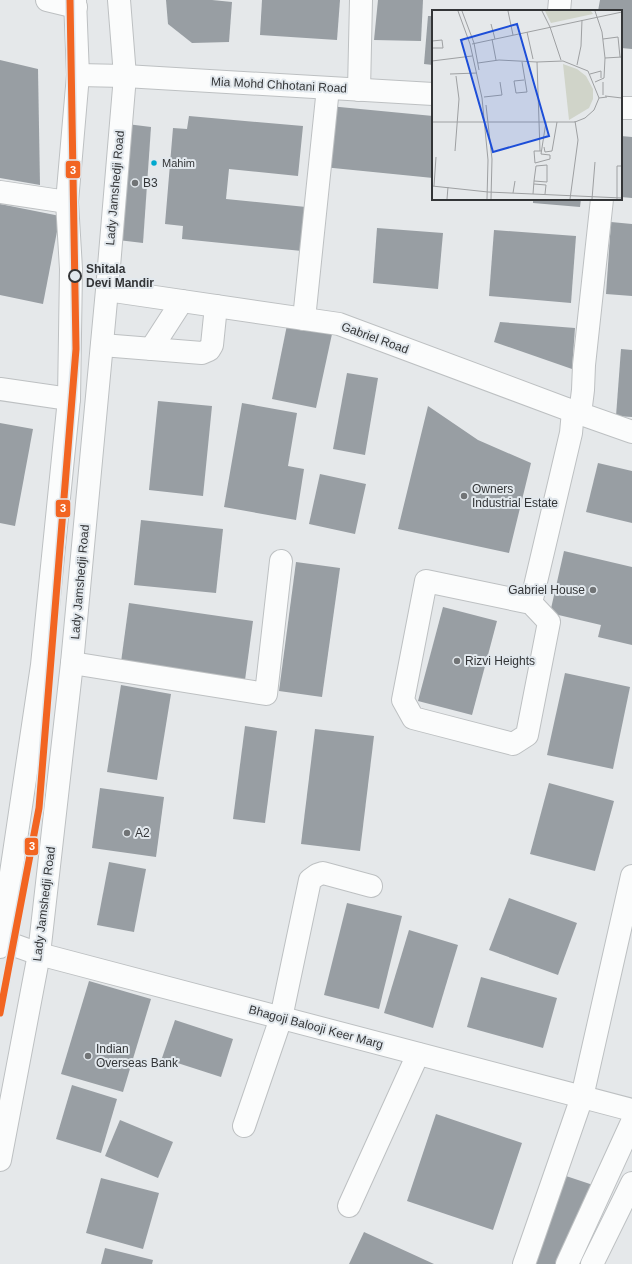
<svg xmlns="http://www.w3.org/2000/svg" width="632" height="1264" font-family="Helvetica,sans-serif">
  <style>
    .building { fill: #989ea3 }
    .lines { fill: none; stroke-linecap: round; stroke-linejoin: round }
    .minor-casing { stroke: #bdc0c2; stroke-width: 24 }
    .major-casing { stroke: #bdc0c2; stroke-width: 24 }
    .minor { stroke: #fbfcfc; stroke-width: 22 }
    .major { stroke: #fbfcfc; stroke-width: 22 }
    .metro-1-casing { stroke: #e2e8ed; stroke-width: 10 }
    .metro-1 { stroke: #f26522; stroke-width: 7 }
    .bus-dot { fill: #00a9ce; stroke: #e2e8ed; stroke-width: 1.5 }
    .poi-dot { fill: #717476; stroke: #e2e8ed; stroke-width: 1.5 }
    .stop-dot { fill: #e2e8ed; stroke: #333537; stroke-width: 2 }
    .labels { text-anchor: middle; stroke-width: 4; stroke-linejoin: round; paint-order: stroke }
    .bus-label { font-size: 11px; fill: #333537; stroke: #e2e8ed; text-anchor: start }
    .street-label { font-size: 12px; fill: #333537; stroke: #e2e8ed }
    .poi-label { font-size: 12px; fill: #333537; stroke: #e2e8ed; text-anchor: start }
    .stop-label { font-size: 12px; font-weight: bold; fill: #333537; stroke: #e2e8ed; text-anchor: start }
    .inset-road { fill: none; stroke: #9ea0a2; stroke-width: 1 }
    .view { fill: #1d4ed8; fill-opacity: 0.15; stroke: #1d4ed8; stroke-width: 2 }
    .inset-edge { fill: none; stroke: #333537; stroke-width: 2 }
    .line-badge { stroke: #e2e8ed; stroke-width: 1.5 }
    .badge-label { font-size: 11px; text-anchor: middle; font-weight: bold; fill: #fff }
  </style>
  <rect width="100%" height="100%" fill="#e5e8ea"/>
  <g class="building">
    <polygon points="166,0 212,0 232,2 229,42 192,43 168,24"/>
    <polygon points="262,0 340,0 337,40 260,35"/>
    <polygon points="378,0 423,0 421,41 374,40"/>
    <polygon points="600,0 632,0 632,49 621,48 621,11 598,11"/>
    <polygon points="428,16 433,16 433,65 424,64"/>
    <polygon points="0,60 38,69 40,185 0,178"/>
    <polygon points="329,106 433,116 433,178 323,167"/>
    <polygon points="189,116 303,126 298,176 229,169 226,199 306,207 302,251 182,239 183,226 165,224 173,128 187,129"/>
    <polygon points="127,124 151,127 143,243 118,240"/>
    <polygon points="621,136 632,137 632,198 621,197"/>
    <polygon points="533,199 581,199 580,207 533,203"/>
    <polygon points="0,204 60,216 43,304 0,295"/>
    <polygon points="611,222 632,224 632,296 606,294"/>
    <polygon points="377,228 443,233 438,289 373,283"/>
    <polygon points="494,230 576,236 571,303 489,296"/>
    <polygon points="500,322 575,328 572,369 494,342"/>
    <polygon points="287,325 332,334 316,408 272,399"/>
    <polygon points="621,349 632,350 632,417 616,416"/>
    <polygon points="347,373 378,378 365,455 333,449"/>
    <polygon points="158,401 212,406 203,496 149,490"/>
    <polygon points="242,403 297,413 288,466 304,469 296,520 224,507"/>
    <polygon points="428,406 478,440 531,463 509,553 398,529"/>
    <polygon points="0,423 33,429 15,526 0,523"/>
    <polygon points="598,463 632,471 632,523 586,512"/>
    <polygon points="320,474 366,484 355,534 309,524"/>
    <polygon points="141,520 223,529 216,593 134,585"/>
    <polygon points="564,551 632,567 632,645 598,637 601,625 550,613"/>
    <polygon points="296,562 340,568 322,697 279,691"/>
    <polygon points="129,603 253,621 245,680 121,662"/>
    <polygon points="443,607 497,621 472,715 418,701"/>
    <polygon points="565,673 630,687 613,769 547,755"/>
    <polygon points="121,685 171,694 157,780 107,772"/>
    <polygon points="245,726 277,731 265,823 233,819"/>
    <polygon points="315,729 374,736 360,851 301,844"/>
    <polygon points="549,783 614,801 595,871 530,854"/>
    <polygon points="100,788 164,797 156,857 92,848"/>
    <polygon points="109,862 146,869 134,932 97,925"/>
    <polygon points="509,898 577,923 558,975 489,950"/>
    <polygon points="347,903 402,916 379,1009 324,995"/>
    <polygon points="409,930 458,945 433,1028 384,1013"/>
    <polygon points="481,977 557,998 543,1048 467,1027"/>
    <polygon points="89,981 151,999 123,1092 61,1074"/>
    <polygon points="175,1020 233,1039 221,1077 162,1058"/>
    <polygon points="72,1085 117,1099 101,1153 56,1139"/>
    <polygon points="436,1114 522,1143 493,1230 407,1201"/>
    <polygon points="120,1120 173,1142 158,1178 105,1156"/>
    <polygon points="566,1176 593,1185 562,1264 531,1264"/>
    <polygon points="101,1178 159,1193 143,1249 86,1233"/>
    <polygon points="364,1232 434,1264 349,1264"/>
    <polygon points="105,1248 153,1260 152,1264 101,1264"/>
  </g>
  <g class="lines">
    <defs>
      <g id="minor">
        <polyline points="47,0 76,7"/>
        <polyline points="559,11 560,0"/>
        <polyline points="78,75 125,76 433,94"/>
        <polyline points="359,90 361,0"/>
        <polyline points="621,108 632,108"/>
        <polyline points="0,192 67,202"/>
        <polyline points="107,290 339,324 564,408 632,432"/>
        <polyline points="304,319 328,88"/>
        <polyline points="102,345 202,353 209,350 212,345 216,306"/>
        <polyline points="151,349 182,301"/>
        <polyline points="0,389 69,399"/>
        <polyline points="580,414 583,390 584,365 602,199"/>
        <polyline points="531,603 426,581 403,700 413,718 513,744 527,735 549,622 531,603 571,433 573,411"/>
        <polyline points="72,663 266,694 281,561"/>
        <polyline points="0,940 39,954 632,1110"/>
        <polyline points="244,1126 281,1018 310,880 317,875 323,873 371,886"/>
        <polyline points="349,1206 418,1054"/>
        <polyline points="524,1264 582,1097 632,876"/>
        <polyline points="567,1264 632,1122"/>
        <polyline points="592,1264 632,1183"/>
      </g>
      <g id="major">
        <polyline points="0,947 42,665 69,399 71,269 67,202 78,75 75,0"/>
        <polyline points="0,1160 39,954 72,663 107,290 125,76 119,0"/>
      </g>
    </defs>
    <use href="#minor" class="minor-casing"/>
    <use href="#major" class="major-casing"/>
    <use href="#minor" class="minor"/>
    <use href="#major" class="major"/>
    <defs>
      <polyline id="metro-1" points="0,1013 39,808 76,349 70,0"/>
    </defs>
    <use href="#metro-1" class="metro-1-casing"/>
    <use href="#metro-1" class="metro-1"/>
  </g>
  <circle class="bus-dot" cx="154" cy="163" r="3.5"/>
  <g class="poi-dot">
    <circle cx="135" cy="183" r="4"/>
    <circle cx="464" cy="496" r="4"/>
    <circle cx="593" cy="590" r="4"/>
    <circle cx="457" cy="661" r="4"/>
    <circle cx="127" cy="833" r="4"/>
    <circle cx="88" cy="1056" r="4"/>
  </g>
  <circle class="stop-dot" cx="75" cy="276" r="6"/>
  <g class="labels">
    <g class="bus-label">
      <text x="162" y="167">Mahim</text>
    </g>
    <g class="street-label">
      <text transform="translate(279 85) rotate(3)" y="4">Mia Mohd Chhotani Road</text>
      <text transform="translate(115 188) rotate(-85)" y="4">Lady Jamshedji Road</text>
      <text transform="translate(375 338) rotate(20)" y="4">Gabriel Road</text>
      <text transform="translate(80 582) rotate(-85)" y="4">Lady Jamshedji Road</text>
      <text transform="translate(44 904) rotate(-83)" y="4">Lady Jamshedji Road</text>
      <text transform="translate(316 1027) rotate(15)" y="4">Bhagoji Balooji Keer Marg</text>
    </g>
    <g class="poi-label">
      <text x="143" y="187">B3</text>
      <text x="472" y="493">Owners<tspan x="472" dy="14">Industrial Estate</tspan></text>
      <text x="585" y="594" text-anchor="end">Gabriel House</text>
      <text x="465" y="665">Rizvi Heights</text>
      <text x="135" y="837">A2</text>
      <text x="96" y="1053">Indian<tspan x="96" dy="14">Overseas Bank</tspan></text>
    </g>
    <g class="stop-label">
      <text x="86" y="273">Shitala<tspan x="86" dy="14">Devi Mandir</tspan></text>
    </g>
  </g>
  <g transform="translate(432 10)">
    <rect width="190" height="190" fill="#e5e8ea"/>
    <path d="M113,1H159L161,4L119,13ZM131,54L145,59L154,66L161,79V89L157,98L137,110Z" fill="#d0d4c9"/>
    <path class="inset-road" d="M26,1L38,34L50,88L56,150L55,189M30,1L42,33L47,60M76,1L81,25M110,1L118,17L129,50M163,1L170,22L173,48L172,68L163,72M59,14L63,29M95,22L101,49M60,29L64,50M171,29L186,27L188,47M0,31L10,30L11,38H0M40,34L190,2M173,48L190,47M0,51L40,46M90,52L95,82L84,83L82,71L92,70M105,52L108,141M46,53L67,50L105,52L131,51L156,61L167,88M145,55L149,36L150,10M18,64L45,63M158,64L169,61V68M171,85V72M173,86L190,88M52,87L70,85L68,72M54,95L60,149L59,189M0,112H143L153,108L162,100L167,88L175,87M112,137L113,142L120,141L125,112M23,141L27,89L24,66M109,141H102L103,153L118,149V145L109,144L114,112M102,174L114,175L113,184M0,176L56,182L190,188M2,176L4,147M81,183L83,171M101,184L102,171L104,156L115,155V172L102,171M15,189L16,177M138,189L146,130L143,111M160,189L163,152M185,189V156H190"/>
    <path class="view" d="M85,14L117,126L61,142L29,30Z"/>
    <rect width="190" height="190" class="inset-edge"/>
  </g>
  <g class="line-badge">
    <rect x="65" y="160" width="16" height="19" rx="4" fill="#f26522"/>
    <rect x="55" y="499" width="16" height="19" rx="4" fill="#f26522"/>
    <rect x="24" y="837" width="15" height="19" rx="4" fill="#f26522"/>
  </g>
  <g class="badge-label">
    <text x="73" y="174">3</text>
    <text x="63" y="512">3</text>
    <text x="32" y="850">3</text>
  </g>
</svg>
